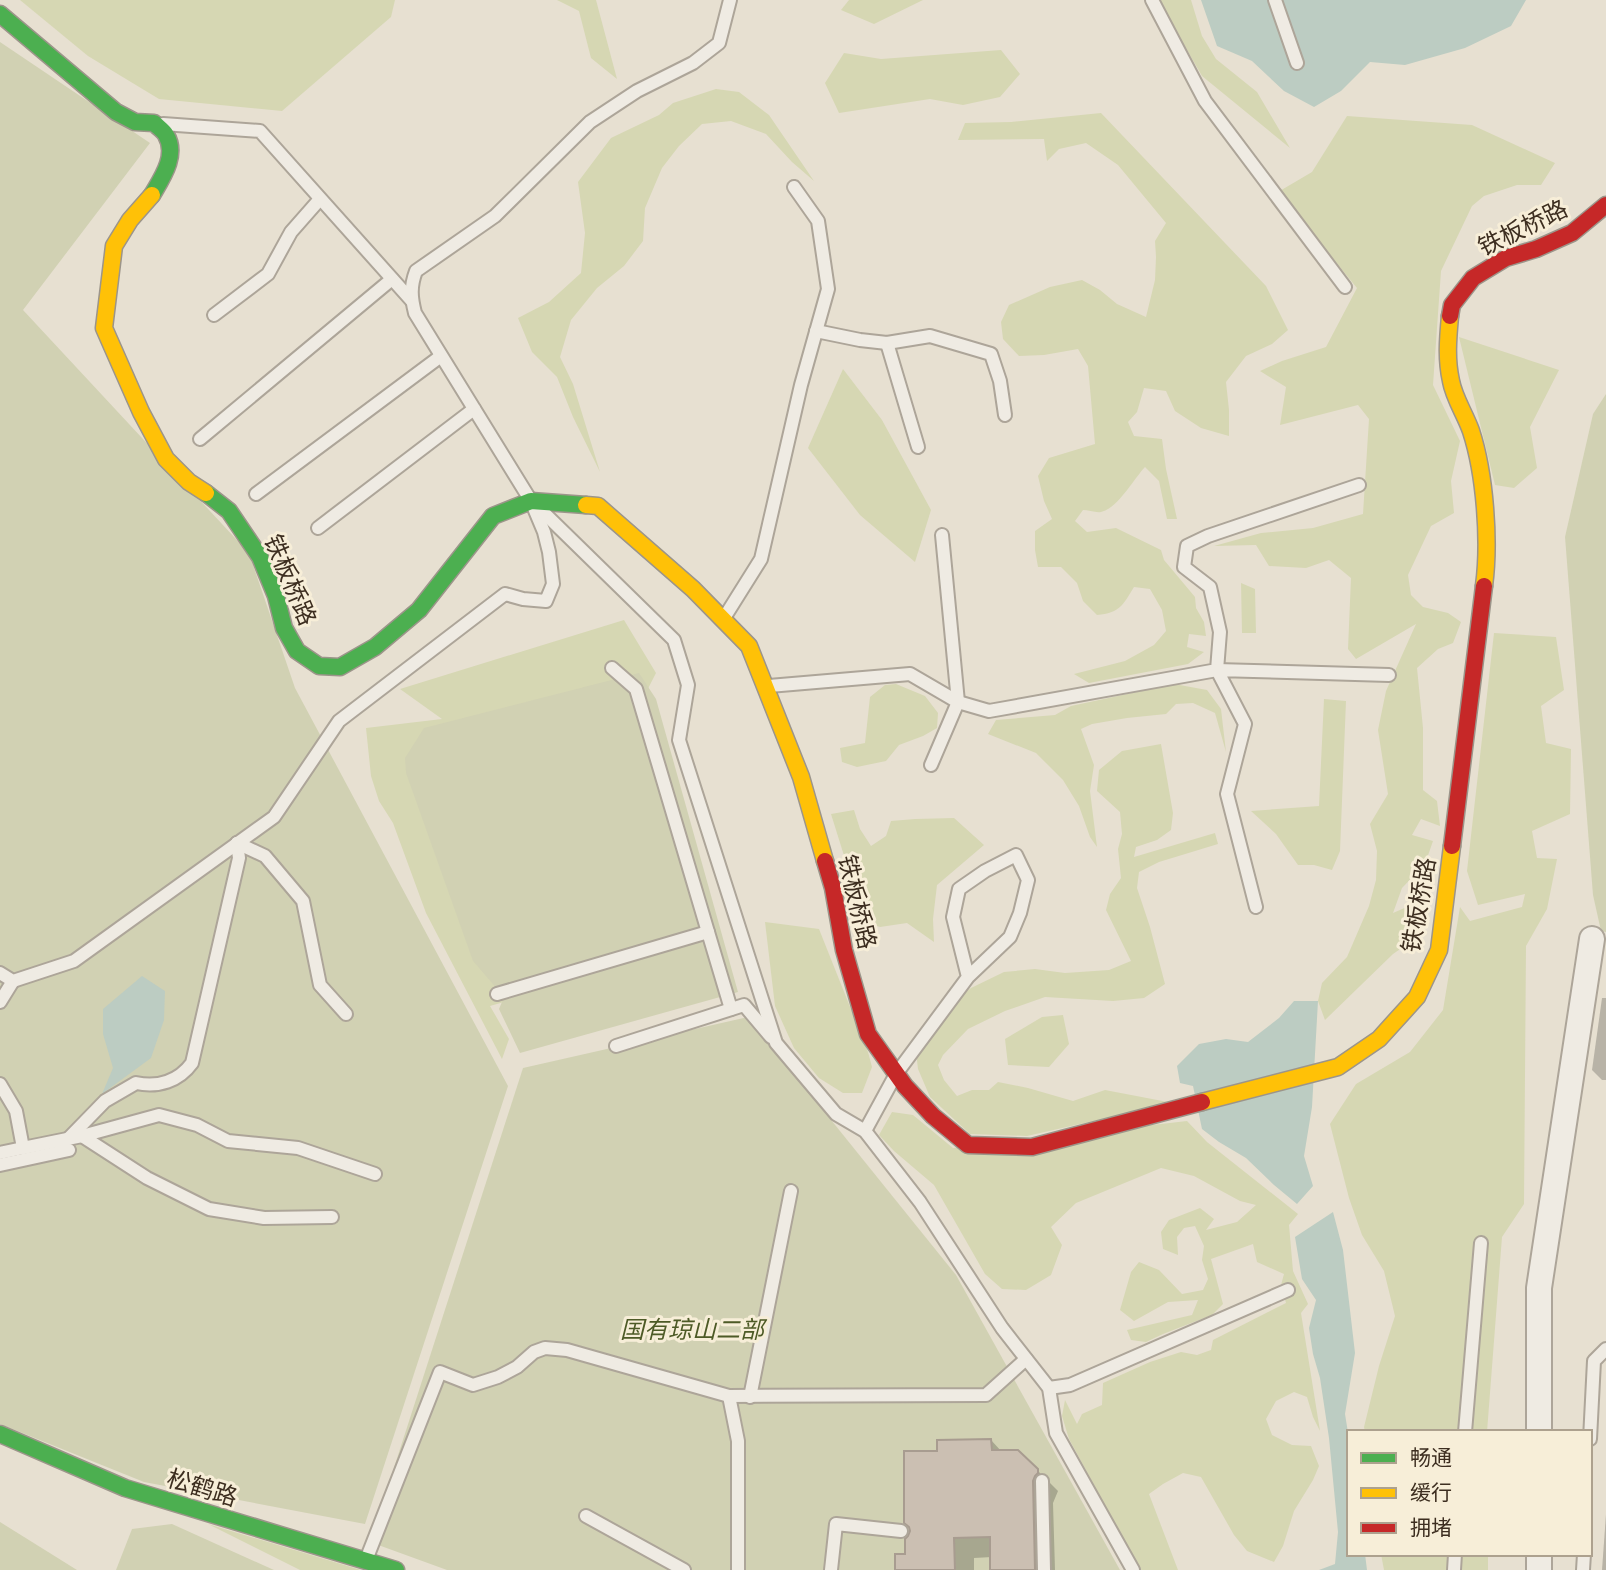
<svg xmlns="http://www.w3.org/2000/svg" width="1606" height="1570" font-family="'Roboto Serif','Noto Sans SC',serif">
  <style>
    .green { fill: #d6d7b3 }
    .cemetery { fill: #d1d1b3 }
    .water { fill: #bcccc2 }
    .shadow { fill: #0003 }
    .building { fill: #cbbfb2; stroke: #a89c90; stroke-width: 2 }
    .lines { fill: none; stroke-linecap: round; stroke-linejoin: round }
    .lane-casing { stroke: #ada599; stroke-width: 16 }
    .street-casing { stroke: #ada599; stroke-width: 28 }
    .fast-casing { stroke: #9c958a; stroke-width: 19 }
    .slow-casing { stroke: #9c958a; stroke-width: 19 }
    .jam-casing { stroke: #9c958a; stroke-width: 19 }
    .lane { stroke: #efebe3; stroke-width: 12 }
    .street { stroke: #efebe3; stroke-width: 24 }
    .fast { stroke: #4caf50; stroke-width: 16 }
    .slow { stroke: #ffc107; stroke-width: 16 }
    .jam { stroke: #c62828; stroke-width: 16 }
    .labels { text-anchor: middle; stroke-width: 6; stroke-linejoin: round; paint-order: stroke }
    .street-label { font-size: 24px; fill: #3d2e20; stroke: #f7eed8 }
    .park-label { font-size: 24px; font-style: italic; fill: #4d5a26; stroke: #f7eed8 }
  </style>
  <rect width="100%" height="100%" fill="#e7e0d1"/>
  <g class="green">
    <polygon points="20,0 395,0 391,17 282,111 159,99 88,56"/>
    <polygon points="557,0 596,0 617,79 591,58 579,11"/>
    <polygon points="849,0 923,0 874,24 841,10"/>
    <polygon points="1158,0 1191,0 1202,36 1216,59 1257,92 1290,148 1202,76"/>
    <polygon points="1001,50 1020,74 1000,97 963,105 930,99 839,113 825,83 844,53 881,59"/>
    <polygon points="716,89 739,92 769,115 814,181 792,162 766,134 731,121 702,124 679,146 662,168 645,208 643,241 624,266 597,288 571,320 560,357 573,384 600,472 573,417 557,377 532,352 518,318 549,302 581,273 585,233 578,182 611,138 659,115 673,103"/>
    <path d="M1101,113L1266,286L1288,330L1272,344L1246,356L1226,382L1229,410V436L1201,428L1175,411L1166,391L1144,388L1137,412L1128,422L1134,436L1162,439L1166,469L1177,519H1167L1159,481L1145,467C1133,480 1118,508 1101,512C1096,513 1088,510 1083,510L1075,521L1087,532L1116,528L1161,550L1164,560L1195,597L1196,608L1204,622L1206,636L1189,634L1187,647L1204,652L1188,664L1089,683L1074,674L1125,661L1154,645L1166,631L1162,610L1150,589L1134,587C1123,605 1120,613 1097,615L1083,601L1077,583L1061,567H1038L1035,550V531L1052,519L1044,501L1038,476L1049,458L1095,444L1088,366L1078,349L1044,355L1019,356L1003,339L1001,322L1009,305L1050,287L1082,280L1100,290L1117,304L1146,317L1155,280L1156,257L1155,241L1166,223L1118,165L1086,143L1059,149L1047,161L1044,139L958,140L965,123L1011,122Z"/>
    <polygon points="1347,116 1472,125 1555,163 1541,185 1517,185 1484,196 1472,206 1441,271 1433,385 1460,441 1451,481 1454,513 1431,526 1408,575 1411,595 1423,607 1448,613 1461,622 1453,643 1438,649 1417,668 1423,728 1423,790 1437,801 1440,826 1421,819 1412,835 1433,841 1425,864 1402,888 1393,913 1423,900 1424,916 1412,941 1393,954 1325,1020 1318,1001 1322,983 1347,957 1369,906 1376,880 1377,851 1370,824 1388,794 1378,730 1386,691 1416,624 1356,659 1348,649 1351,578 1329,560 1306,568 1269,566 1256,545 1214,546 1261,533 1313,528 1363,514 1369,419 1358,405 1280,425 1286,387 1260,371 1282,361 1326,347 1357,288 1278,192 1312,172"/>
    <polygon points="1459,337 1559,370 1530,427 1537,468 1514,488 1495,485"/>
    <polygon points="843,369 882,420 931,510 915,562 860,515 808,448"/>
    <polygon points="1241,583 1255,589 1256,633 1242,633"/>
    <polygon points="624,620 656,673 635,714 704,944 490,1006 509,1039 502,1059 426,913 393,823 379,801 371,776 366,728 442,719 400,689"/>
    <polygon points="1494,633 1556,637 1564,690 1541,706 1546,743 1571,749 1570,814 1532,831 1537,858 1557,859 1547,909 1526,946 1524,1204 1502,1237 1487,1432 1365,1432 1364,1427 1379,1366 1395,1316 1384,1271 1362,1235 1349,1198 1330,1124 1356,1084 1410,1052 1443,1010 1460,907 1470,921 1522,907 1525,894 1478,905 1467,871"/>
    <polygon points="896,684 925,696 938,713 937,728 923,736 899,745 886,761 857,767 842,762 840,748 865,743 870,697 885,685"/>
    <polygon points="1174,684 1207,690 1221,709 1226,752 1215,713 1193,703 1176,704 1166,714 1127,718 1092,724 1081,729 1094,765 1090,791 1097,847 1090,837 1079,806 1063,780 1036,753 988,734 996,720 1055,715 1071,706"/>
    <polygon points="1324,699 1346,701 1340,851 1332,870 1314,865 1298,865 1276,834 1251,811 1319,806"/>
    <polygon points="1161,744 1173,813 1171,830 1157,840 1136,847 1134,857 1215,833 1218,844 1159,862 1139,872 1137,888 1150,927 1165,984 1144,998 1113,1001 1045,997 1005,1011 968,1029 943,1055 938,1065 944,1080 957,1096 972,1090 989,1090 998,1082 1028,1088 1073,1101 1105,1090 1173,1103 1027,1136 970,1134 930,1097 918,1069 916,1052 934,1017 971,988 1004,972 1035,969 1065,973 1109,970 1131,961 1106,910 1110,894 1121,878 1118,849 1122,834 1120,812 1097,791 1099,770 1122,751"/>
    <polygon points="854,810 860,829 871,846 886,836 891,821 915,819 954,818 984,845 937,885 933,919 934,942 907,923 880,927 858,920 851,878 831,814"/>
    <polygon points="765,922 819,929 868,1052 872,1067 862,1093 843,1093 819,1078 794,1048 775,1006"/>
    <polygon points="1063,1015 1069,1044 1049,1067 1008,1065 1005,1039 1042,1017"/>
    <polygon points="892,1112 913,1115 953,1148 1187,1121 1207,1142 1298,1214 1289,1225 1293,1271 1308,1304 1301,1313 1320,1431 1313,1417 1307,1397 1294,1392 1276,1401 1266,1419 1272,1435 1292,1445 1311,1446 1319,1466 1313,1480 1294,1511 1283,1546 1274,1562 1247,1551 1234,1535 1201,1477 1183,1473 1163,1484 1149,1494 1178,1570 1140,1570 1069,1439 1062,1416 1065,1400 1077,1424 1082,1414 1102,1405 1103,1383 1150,1362 1181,1352 1197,1355 1211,1350 1213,1340 1286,1303 1281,1285 1284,1274 1257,1262 1253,1244 1211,1259 1223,1304 1212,1315 1163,1334 1146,1342 1131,1340 1127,1330 1192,1315 1198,1300 1168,1302 1134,1321 1120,1310 1131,1272 1139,1262 1159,1270 1182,1294 1203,1290 1208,1279 1202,1260 1204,1246 1195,1226 1184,1228 1177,1237 1178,1255 1163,1249 1161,1232 1169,1220 1200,1208 1214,1219 1206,1230 1237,1222 1256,1205 1240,1201 1194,1176 1161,1168 1076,1203 1051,1227 1062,1245 1051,1275 1026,1290 1002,1289 985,1274 934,1185 894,1151 879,1135"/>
    <polygon points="208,1524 361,1570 300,1570"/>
    <polygon points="1381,1554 1488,1554 1488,1570 1384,1570"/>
  </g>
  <g class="cemetery">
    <polygon points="0,42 150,143 23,310 249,553 295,688 508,1086 365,1524 144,1482 0,1424"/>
    <polygon points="1606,394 1606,932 1601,931 1593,895 1565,537 1593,414"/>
    <polygon points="639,673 656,699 738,992 520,1053 499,1009 504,997 473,961 406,773 405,758 424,728"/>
    <polygon points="748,1017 956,1275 1120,1570 447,1570 370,1542 523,1068"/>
    <polygon points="0,1522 77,1570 0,1570"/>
    <polygon points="172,1524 274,1570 116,1570 132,1529"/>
  </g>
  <g class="water">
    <polygon points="1201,0 1526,0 1511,26 1465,48 1405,65 1370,62 1341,91 1314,107 1284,91 1252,61 1217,46"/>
    <polygon points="142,976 165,991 164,1020 151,1058 102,1094 113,1068 103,1034 103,1009"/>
    <polygon points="1294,1001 1318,1001 1312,1107 1304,1156 1313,1186 1297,1204 1274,1185 1246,1158 1219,1142 1202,1129 1193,1086 1180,1083 1177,1066 1199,1044 1226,1039 1248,1042 1279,1018"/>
    <polygon points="1333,1212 1343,1250 1355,1353 1345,1414 1349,1439 1349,1554 1365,1554 1367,1570 1319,1570 1335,1564 1338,1532 1329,1438 1320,1378 1313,1354 1309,1328 1316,1300 1302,1279 1295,1237"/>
  </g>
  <g class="shadow">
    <polygon points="1602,998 1606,998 1606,1080 1602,1080 1592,1070"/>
    <polygon points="991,1440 1002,1452 1037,1470 1058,1491 1053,1503 1055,1570 992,1570 992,1557 974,1558 974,1570 897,1570 907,1555 910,1537"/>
    <polygon points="1606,1514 1606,1570 1602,1570"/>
  </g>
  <polygon class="building" points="991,1439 992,1450 1018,1450 1038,1469 1038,1473 1035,1476 1033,1481 1035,1570 990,1570 990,1537 954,1538 955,1570 895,1570 895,1554 905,1554 905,1539 908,1536 910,1531 909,1527 904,1523 904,1451 937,1451 937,1440"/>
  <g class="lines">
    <defs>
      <g id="lane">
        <polyline points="1152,0 1205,101 1345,287"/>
        <polyline points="1275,0 1297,63"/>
        <polyline points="163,124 260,131 412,301"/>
        <polyline points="214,315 268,274 291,232 320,199"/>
        <polyline points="816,331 860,340 887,343 930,336 991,354 1000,381 1005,415"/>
        <polyline points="887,343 918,447"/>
        <polyline points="200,439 392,279"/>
        <polyline points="256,494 441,356"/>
        <polyline points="541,510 674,640 688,685 679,740 776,1043 836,1114 865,1131 920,1202 1002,1328 1049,1388 1056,1433 1133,1570"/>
        <polyline points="318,528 474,409"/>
        <polyline points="724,618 761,559 801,385 828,289 818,221 794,187"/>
        <polyline points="612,668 636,689 708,932"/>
        <polyline points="769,686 910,674 958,702 989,711 1217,670 1220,632 1210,587 1184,567 1187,546 1208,536 1359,485"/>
        <polyline points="931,765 958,702 942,535"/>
        <polyline points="237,843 265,856 303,901 320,985 346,1014"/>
        <polyline points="1256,907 1227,794 1245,724 1217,670 1389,675"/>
        <path d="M0,973L13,981L74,961L274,817L339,721L505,594L523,599L546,601L553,584L549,552L544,532L531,501L415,313C411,297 410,287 416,271L495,216L590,122L637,91L693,63L719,43L730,0"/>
        <polyline points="497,994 708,932 731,1009"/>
        <polyline points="0,1002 13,981"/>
        <polyline points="616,1046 744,1005 771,1037"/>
        <polyline points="0,1084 16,1111 23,1148 0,1153"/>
        <polyline points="865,1131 896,1074 968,977 953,917 959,889 985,871 1016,855 1028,880 1020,913 1010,937 968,977"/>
        <polyline points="82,1136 147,1178 209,1209 264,1218 332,1217"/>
        <path d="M68,1139L105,1101L136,1083C158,1088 179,1081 192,1063L239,858L237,843"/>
        <polyline points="23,1148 82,1136 159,1115 197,1125 228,1141 298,1148 375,1174"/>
        <polyline points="0,1165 69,1150"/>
        <polyline points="1049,1388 1070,1385 1288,1290"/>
        <polyline points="729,1396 986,1395 1026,1359"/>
        <polyline points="750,1397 791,1191"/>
        <polyline points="1465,1432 1481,1243"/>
        <polyline points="1590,1439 1594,1361 1606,1349"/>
        <polyline points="1042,1481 1044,1570"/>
        <polyline points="586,1516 684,1570"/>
        <polyline points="366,1560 440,1372 473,1385 498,1377 517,1367 534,1352 545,1348 567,1350 729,1396 738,1441 738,1570"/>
        <polyline points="831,1570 836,1524 901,1531"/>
        <polyline points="1454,1570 1455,1554"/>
        <polyline points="1583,1570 1584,1554"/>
      </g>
      <g id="street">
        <polyline points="1539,1432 1539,1288 1592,939"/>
        <polyline points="1539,1570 1539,1554"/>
      </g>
      <g id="fast">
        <path d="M0,14L116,112L135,122L154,123C158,127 164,131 166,135C178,155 162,178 152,195"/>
        <polyline points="206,493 229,511 260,557 276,596 284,628 297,651 319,666 340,667 375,647 419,610 493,516 531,501 586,505"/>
        <polyline points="0,1434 125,1488 396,1570"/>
      </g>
      <g id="slow">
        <polyline points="152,195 130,220 114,246 104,328 141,412 166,459 189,482 206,493"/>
        <path d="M1450,316C1448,338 1446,359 1451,381C1454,398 1465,414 1471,431C1485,474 1490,541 1484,586"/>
        <polyline points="586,505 598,506 693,589 749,646 801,777 825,861"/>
        <polyline points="1202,1102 1338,1067 1379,1039 1417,997 1439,950 1452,846"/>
      </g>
      <g id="jam">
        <polyline points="1450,316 1452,305 1473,278 1506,258 1536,249 1572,233 1606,205"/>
        <polyline points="1452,846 1484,586"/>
        <polyline points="825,861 833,888 844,950 868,1034 905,1086 933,1116 968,1145 1032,1147 1202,1102"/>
      </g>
    </defs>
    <use href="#lane" class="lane-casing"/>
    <use href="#street" class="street-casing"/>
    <use href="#fast" class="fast-casing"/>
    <use href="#slow" class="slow-casing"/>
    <use href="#jam" class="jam-casing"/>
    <use href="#lane" class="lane"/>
    <use href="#street" class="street"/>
    <use href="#fast" class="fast"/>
    <use href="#slow" class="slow"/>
    <use href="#jam" class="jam"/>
  </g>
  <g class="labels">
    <g class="street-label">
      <text transform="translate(1523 228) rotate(-26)" y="8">铁板桥路</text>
      <text transform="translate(290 580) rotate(67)" y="8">铁板桥路</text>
      <text transform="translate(857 902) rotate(77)" y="8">铁板桥路</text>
      <text transform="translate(1419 905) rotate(-80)" y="8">铁板桥路</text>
      <text transform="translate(202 1488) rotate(17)" y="8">松鹤路</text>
    </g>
    <g class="park-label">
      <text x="692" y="1338">国有琼山二部</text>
    </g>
  </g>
  <rect x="1347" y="1430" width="245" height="126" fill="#f7eed8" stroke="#ada18e" stroke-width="2"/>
  <rect x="1361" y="1453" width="35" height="10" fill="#4caf50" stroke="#ada18e" stroke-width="2"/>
  <text x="1410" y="1465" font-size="21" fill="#3d2e20">畅通</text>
  <rect x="1361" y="1488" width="35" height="10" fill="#ffc107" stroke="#ada18e" stroke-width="2"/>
  <text x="1410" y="1500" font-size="21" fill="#3d2e20">缓行</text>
  <rect x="1361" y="1523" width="35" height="10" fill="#c62828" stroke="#ada18e" stroke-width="2"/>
  <text x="1410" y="1535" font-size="21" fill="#3d2e20">拥堵</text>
</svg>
